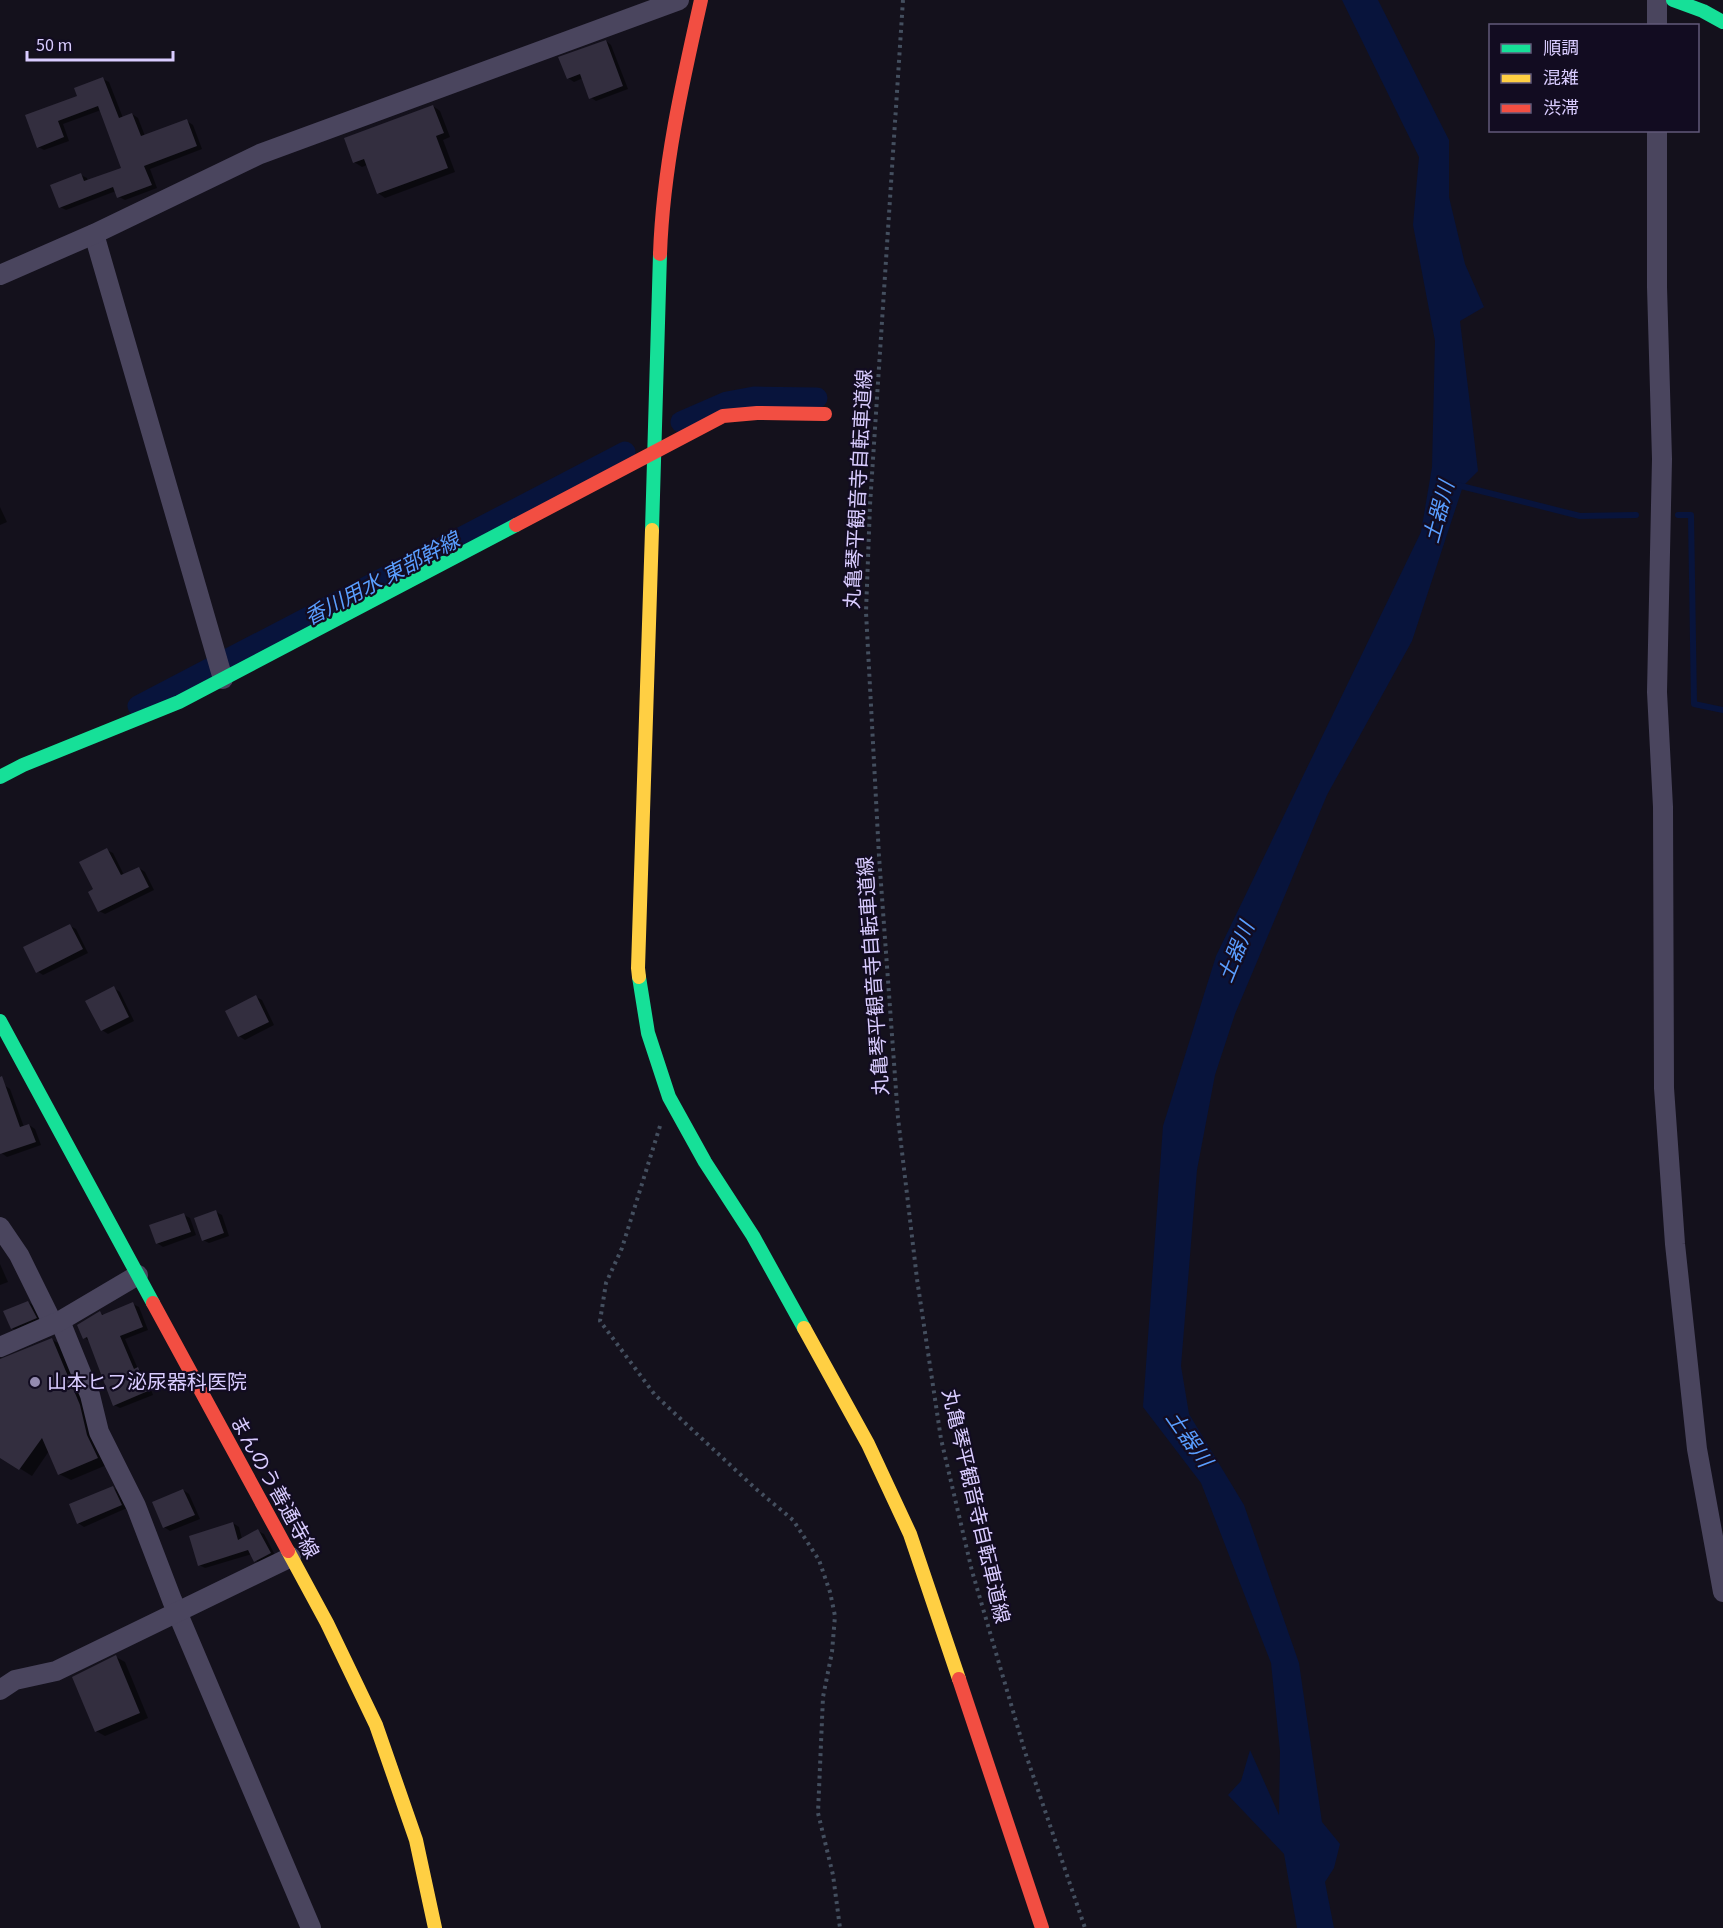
<svg xmlns="http://www.w3.org/2000/svg" width="1723" height="1928" font-family="'Source Sans 3','Noto Sans JP',sans-serif">
  <style>
    .water { fill: #08143c }
    .shadow { fill: #0007 }
    .lines { fill: none; stroke-linecap: round; stroke-linejoin: round }
    .stream { stroke: #08143c; stroke-width: 6 }
    .canal { stroke: #08143c; stroke-width: 21 }
    .building { fill: #332e3f }
    .path { stroke: #444f5f; stroke-width: 4; stroke-dasharray: 3 4.5; stroke-linecap: butt }
    .street { stroke: #4a455e; stroke-width: 20 }
    .fast { stroke: #16e098; stroke-width: 14 }
    .slow { stroke: #ffcf43; stroke-width: 14 }
    .jam { stroke: #f24e42; stroke-width: 14 }
    .poi-dot { fill: #948bb0; stroke: #120c21; stroke-width: 2 }
    .labels { text-anchor: middle; stroke-width: 4.5; stroke-linejoin: round; paint-order: stroke }
    .street-label { font-size: 20px; fill: #d9ccff; stroke: #120c21 }
    .poi-label { font-size: 20px; fill: #d9ccff; stroke: #120c21; text-anchor: start }
    .water-label { font-size: 21px; font-style: italic; fill: #5a9eff; stroke: #120c21 }
  </style>
  <rect width="100%" height="100%" fill="#14111c"/>
  <polygon class="water" points="1342,0 1378,0 1449,140 1449,197 1465,264 1484,307 1460,321 1478,471 1463,486 1412,641 1327,795 1235,1014 1215,1075 1197,1170 1181,1366 1189,1414 1244,1505 1299,1663 1322,1822 1340,1844 1334,1868 1325,1882 1334,1928 1297,1928 1284,1854 1228,1795 1241,1781 1250,1750 1279,1815 1280,1751 1271,1663 1201,1483 1143,1407 1163,1126 1216,956 1421,532 1432,467 1435,341 1413,225 1419,157"/>
  <g class="shadow">
    <polygon points="606,41 611,45 628,89 596,101 590,97 583,78 574,82 568,78"/>
    <polygon points="103,79 109,82 123,118 132,114 138,118 145,136 187,121 193,125 202,149 150,169 157,188 125,200 119,197 116,191 66,210 60,207 81,175 87,178 88,182 123,169 101,110 63,124 69,141 44,150 38,147 27,116 79,97"/>
    <polygon points="433,106 440,111 450,137 443,140 455,172 385,198 378,193 367,165 362,167 354,162"/>
    <polygon points="0,507 7,522 0,525"/>
    <polygon points="107,850 113,853 124,875 139,868 145,872 154,890 105,914 99,911 95,890"/>
    <polygon points="70,926 76,929 88,953 43,975 37,971"/>
    <polygon points="114,988 120,992 134,1021 108,1034 102,1030 87,1001"/>
    <polygon points="256,997 262,1000 274,1025 245,1040 239,1036"/>
    <polygon points="4,1085 10,1089 24,1127 29,1125 35,1129 41,1145 7,1157 0,1152 0,1087"/>
    <polygon points="216,1212 222,1215 229,1236 209,1243 203,1240"/>
    <polygon points="184,1215 190,1218 196,1235 163,1247 157,1243"/>
    <polygon points="0,1264 8,1282 0,1285"/>
    <polygon points="28,1302 34,1306 42,1321 18,1332 12,1328"/>
    <polygon points="133,1304 139,1307 148,1330 125,1339 138,1369 144,1372 153,1395 120,1408 114,1405 89,1341 85,1338 100,1313 105,1315"/>
    <polygon points="51,1339 63,1346 109,1464 71,1480 59,1474 49,1451 32,1476 0,1456 0,1361"/>
    <polygon points="113,1488 119,1491 127,1508 84,1527 78,1523"/>
    <polygon points="183,1490 189,1494 200,1519 170,1531 164,1527"/>
    <polygon points="233,1523 239,1527 242,1539 258,1531 264,1534 276,1557 261,1564 255,1560 252,1554 205,1568 199,1565"/>
    <polygon points="116,1657 125,1662 148,1718 105,1736 96,1731"/>
  </g>
  <g class="lines">
    <g class="stream">
      <polyline points="1457,485 1580,516 1636,515"/>
      <polyline points="1678,515 1691,515 1694,704 1723,710"/>
    </g>
    <g class="canal">
      <polyline points="681,422 727,402 754,397 817,398"/>
      <polyline points="138,706 625,452"/>
    </g>
  </g>
  <g class="building">
    <polygon points="606,40 623,86 589,99 580,74 567,79 558,57"/>
    <polygon points="103,77 119,118 132,113 141,136 187,119 197,146 144,166 152,185 117,198 113,187 59,208 50,185 81,173 84,181 121,168 98,106 58,121 64,137 37,148 25,115 77,96 74,88"/>
    <polygon points="433,105 444,133 436,136 448,168 377,194 364,159 353,163 344,138"/>
    <polygon points="107,848 121,875 139,867 149,887 98,912 88,892 93,889 79,862"/>
    <polygon points="70,924 83,949 36,973 23,947"/>
    <polygon points="114,986 129,1017 101,1031 85,1001"/>
    <polygon points="256,995 269,1022 238,1037 225,1011"/>
    <polygon points="2,1076 20,1127 29,1124 36,1142 0,1154 0,1077"/>
    <polygon points="216,1210 224,1233 202,1241 194,1218"/>
    <polygon points="184,1213 191,1232 156,1244 149,1225"/>
    <polygon points="28,1301 37,1318 11,1329 3,1311"/>
    <polygon points="133,1302 143,1327 120,1336 134,1369 138,1367 148,1391 113,1406 87,1337 83,1339 77,1325 100,1311 102,1315"/>
    <polygon points="52,1338 80,1405 87,1435 98,1458 58,1475 42,1438 19,1470 0,1458 0,1359"/>
    <polygon points="113,1486 122,1505 77,1524 69,1504"/>
    <polygon points="183,1489 195,1515 163,1528 152,1502"/>
    <polygon points="233,1522 238,1540 258,1529 271,1553 254,1562 248,1550 198,1566 189,1536"/>
    <polygon points="116,1655 140,1713 95,1732 72,1677"/>
  </g>
  <g class="lines">
    <g class="path">
      <polyline points="903,0 870,505 866,612 879,856 898,1118 917,1279 941,1439 972,1571 1025,1752 1085,1928"/>
      <polyline points="660,1126 622,1248 606,1283 600,1321 655,1395 756,1489 793,1520 819,1560 830,1592 835,1616 832,1652 823,1697 818,1813 833,1875 840,1928"/>
    </g>
    <g class="street">
      <polyline points="1657,0 1657,26"/>
      <polyline points="1657,130 1657,287 1662,459 1657,692 1663,807 1664,1088 1675,1244 1697,1449 1723,1592"/>
      <polyline points="94,234 223,679"/>
      <polyline points="0,275 94,234 260,154 679,0"/>
      <polyline points="0,1227 19,1255 53,1324"/>
      <polyline points="60,1321 90,1395 99,1432 136,1506 172,1600 311,1928"/>
      <polyline points="0,1347 60,1321 138,1275"/>
      <polyline points="0,1690 15,1680 56,1671 291,1557"/>
    </g>
    <g class="fast">
      <polyline points="1673,0 1703,11 1723,22"/>
      <polyline points="652,530 660,254"/>
      <polyline points="0,777 23,765 179,702 516,525"/>
      <polyline points="639,977 648,1033 669,1097 705,1162 753,1236 804,1328"/>
      <polyline points="0,1021 153,1303"/>
    </g>
    <g class="slow">
      <polyline points="639,977 638,968 652,530"/>
      <polyline points="804,1328 868,1444 910,1534 959,1679"/>
      <polyline points="288,1551 327,1623 376,1725 416,1840 435,1928"/>
    </g>
    <g class="jam">
      <path d="M660,254C663,168 682,84 701,0"/>
      <polyline points="516,525 723,416 757,413 825,414"/>
      <polyline points="153,1303 288,1551"/>
      <polyline points="959,1679 1042,1928"/>
    </g>
  </g>
  <circle class="poi-dot" cx="35" cy="1382" r="6"/>
  <g class="labels">
    <g class="street-label">
      <text transform="translate(858 489) rotate(-87)" y="7">丸亀琴平観音寺自転車道線</text>
      <text transform="translate(873 976) rotate(-94)" y="7">丸亀琴平観音寺自転車道線</text>
      <text transform="translate(275 1487) rotate(61)" y="7">まんのう善通寺線</text>
      <text transform="translate(976 1506) rotate(77)" y="7">丸亀琴平観音寺自転車道線</text>
    </g>
    <g class="poi-label">
      <text x="47" y="1389">山本ヒフ泌尿器科医院</text>
    </g>
    <g class="water-label">
      <text transform="translate(1439 512) rotate(-75)" y="7">土器川</text>
      <text transform="translate(382 579) rotate(-28)" y="7">香川用水 東部幹線</text>
      <text transform="translate(1236 952) rotate(-68)" y="7">土器川</text>
      <text transform="translate(1189 1439) rotate(55)" y="7">土器川</text>
    </g>
  </g>
  <rect x="1489" y="24" width="210" height="108" fill="#120c21" stroke="#62597a" stroke-width="1.5"/>
  <rect x="1501" y="44" width="30" height="9" fill="#16e098" stroke="#62597a" stroke-width="1.5"/>
  <text x="1543" y="54" font-size="18" fill="#d9ccff">順調</text>
  <rect x="1501" y="74" width="30" height="9" fill="#ffcf43" stroke="#62597a" stroke-width="1.5"/>
  <text x="1543" y="84" font-size="18" fill="#d9ccff">混雑</text>
  <rect x="1501" y="104" width="30" height="9" fill="#f24e42" stroke="#62597a" stroke-width="1.5"/>
  <text x="1543" y="114" font-size="18" fill="#d9ccff">渋滞</text>
  <path d="M27 51v9h146v-9" fill="none" stroke="#d9ccff" stroke-width="3"/>
  <text x="36" y="51" font-size="18" fill="#d9ccff" stroke="#120c21" stroke-width="4.5" paint-order="stroke">50 m</text>
</svg>
